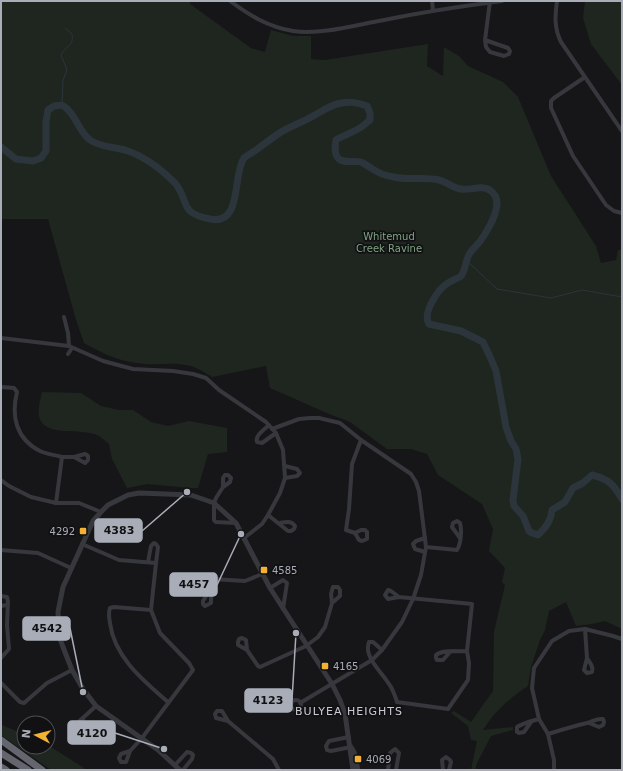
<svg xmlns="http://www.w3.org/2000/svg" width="623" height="771" font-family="'DejaVu Sans',sans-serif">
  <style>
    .green { fill: #1e261f }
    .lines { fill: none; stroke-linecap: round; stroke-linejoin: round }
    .stream { stroke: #2c353c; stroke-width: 1 }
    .river { stroke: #2c353c; stroke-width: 7 }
    .minor { stroke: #37383d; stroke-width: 4 }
    .tertiary { stroke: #37383d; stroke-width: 5 }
    .motorway { stroke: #63666e; stroke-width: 7 }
    .poi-dot { fill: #f2b134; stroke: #111113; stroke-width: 1.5 }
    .labels { text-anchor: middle; stroke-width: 3.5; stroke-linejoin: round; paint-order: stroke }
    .park-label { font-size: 10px; fill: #7fa381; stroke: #111113 }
    .poi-label { font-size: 10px; fill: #a8adb8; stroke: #111113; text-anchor: start }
    .neighbourhood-label { font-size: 11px; letter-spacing: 1px; fill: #c9ccd4; stroke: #111113 }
    .leader { fill: none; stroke: #a8adb8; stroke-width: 1.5 }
    .callout-dot { fill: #a8adb8; stroke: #111113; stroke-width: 1.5 }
    .callout { fill: #a8adb8; stroke: #a8adb8; stroke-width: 1.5 }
    .callout-label { font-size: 11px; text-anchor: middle; font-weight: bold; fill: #111 }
  </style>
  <rect width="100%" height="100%" fill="#161618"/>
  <g class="green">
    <path d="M1,1H190V4L251,48L265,52L271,30L293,36H311V59L325,60L428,44L427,66L443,76L444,47L459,56L468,66L503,82L518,97L551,176L596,246L601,263L616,260L618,250H622V629L605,621L592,624L576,626L566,602L549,611L545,630L540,640L531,667L528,686C510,698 495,711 483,730L513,727V730L491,736L477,763L475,770H471L477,741L471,740L468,726L451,713L454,711L471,722L493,691L494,632L505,585L502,582L505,568L489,551L493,529L482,504L438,475L427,454L411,449H387L350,422L329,414L270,388L266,366L212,377C204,372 195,366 186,365C173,362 159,365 146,364C120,362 106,355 84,343L76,320L48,219H1Z"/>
    <polygon points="585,1 622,1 622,85 591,44 583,18"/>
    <path d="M42,392L81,393L101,406L119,410H133L151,422L168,426L189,421L227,428V452L208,454L198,488H190L147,484L127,488L112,459L109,444C103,439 98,434 90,433C72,429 35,437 39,408C39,402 41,397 42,392Z"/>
    <polygon points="1,724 4,726 24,734 24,747 48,747 48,745 87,770 51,770 1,735"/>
  </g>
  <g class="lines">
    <g class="stream">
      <path d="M62,105L63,80L67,70L61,55C66,45 74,47 72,34L65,28"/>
      <polyline points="466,260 497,289 551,298 582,290 622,297"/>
    </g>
    <path class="river" d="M1,147L16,159L33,161L41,158L46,151V122L48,110L54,106L62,105C76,113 78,131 90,140C100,147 114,147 125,150C144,156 161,169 175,183C190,201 178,213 210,219C243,226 232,175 244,158C247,155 252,153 256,150C264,144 272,138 281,132C291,126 303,122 313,116C321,112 329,106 337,104C348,101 356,102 367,106L370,113V120C365,124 360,129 354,131C347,135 342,136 336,140C335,146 334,153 338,158C343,164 354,160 361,162C365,164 368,166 371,168C378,173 386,176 394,177C409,181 423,176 439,180C447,182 453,188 461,189C470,191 482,184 491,191C506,202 489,228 481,240C478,245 473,248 470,253C465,260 466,270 461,276C457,279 452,280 448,283C438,289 422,313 429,324L461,331L483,342L491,359L496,371L506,427L511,441L516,449L518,459L513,500L514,506L523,516L529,531L532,533L538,535C546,527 551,521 552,510L565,502L573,488L583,483L592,475C609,479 614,485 622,499"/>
    <g class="minor">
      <path d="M230,1C249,15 268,27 293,31C322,35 355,25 384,20C423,12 462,6 502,1"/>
      <polyline points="432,1 433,10"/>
      <path d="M557,1C555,16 554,28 561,42L622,131"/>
      <polyline points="485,40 486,47 490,52 504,56 509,54 510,51 508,48 485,40 490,1"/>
      <polyline points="585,77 554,98 551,101 551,108 573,156 606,205 614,211 622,213"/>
      <polyline points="64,317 68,333 69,346"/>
      <polyline points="1,338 69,346 103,361 133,369 173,371 193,374 206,378 219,390 266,422 276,433 283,450 285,478 280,493 268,515 262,524 244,538"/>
      <polyline points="68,354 72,348"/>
      <path d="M1,387L14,388L17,392C11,416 16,439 40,451C46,454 55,455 62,457L56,503"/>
      <path d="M269,425C264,430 255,435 257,442L262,443L276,433"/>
      <polyline points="272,429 299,419 310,418 319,418 340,423 361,440 411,474 416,482 419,491 426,547 421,575 413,599 402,622 382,650 372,660 300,703"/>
      <polyline points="62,457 74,457 85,463 88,460 88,456 85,454 74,457"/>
      <polyline points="285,478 297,476 300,473 297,469 285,466"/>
      <polyline points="1,480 9,486 31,497 56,503 79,503 101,512"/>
      <polyline points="223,487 223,478 225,475 228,475 231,478 230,482 223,487 216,498 214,503 214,520 216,522 236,523"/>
      <path d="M268,515L288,531H291L294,529L295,526C291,520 285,522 279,523"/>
      <polyline points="355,533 359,540 362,541 367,539 367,532 365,530 361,530 355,533 346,530 349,509 352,464 361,440"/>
      <polyline points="425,538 416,541 413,544 415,549 425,552"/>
      <polyline points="82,544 119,560 156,563 151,610 160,633 189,663 193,670 142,738 130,751 121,754 119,758 121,762 126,762 130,751"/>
      <path d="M426,547L457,550C461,544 462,530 460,523L457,521L453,523L452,527L460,538"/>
      <polyline points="1,550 38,553 71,568"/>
      <polyline points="148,562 151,546 154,543 156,544 158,547 156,563"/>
      <polyline points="270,588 283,580 287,583 283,609"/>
      <polyline points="210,590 211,596 211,603 205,606 203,604 203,601 210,590 213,579 245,581 262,574"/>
      <polyline points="1,596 7,597 8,602 7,625 9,649 1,658"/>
      <polyline points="1,606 7,605"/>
      <path d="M151,610L114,607L110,608C108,613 109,618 110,623C114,657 144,681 168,702"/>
      <path d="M585,629L587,658L584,670L587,673L592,672C594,667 590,663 587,658"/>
      <polyline points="247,650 238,645 238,642 239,639 242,638 246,640 247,650 258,666 260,667 306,646 318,637 325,627 332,603 340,596 340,590 338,587 333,587 331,594 332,603"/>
      <path d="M382,650L373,642H369C363,657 382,672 389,684C393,689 395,696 397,702L448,709L468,680L469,663L467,651L472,604L399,597L391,591L388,590L385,595L388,599L399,597"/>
      <path d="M450,652L443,660H437L436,658V655C443,649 458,652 467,651"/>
      <polyline points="1,683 20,702 24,703 47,683 72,670"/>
      <circle cx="296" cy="705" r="5"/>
      <polyline points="83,719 80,731 79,733 74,732 73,728 74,726 96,706"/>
      <polyline points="228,721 216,718 215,714 217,711 222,711 228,721 273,759 279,770"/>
      <path d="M531,722L524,732L519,733L517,732V727C523,723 532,721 539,719"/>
      <path d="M548,734C561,730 574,726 587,723C593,722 596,718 603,719L604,722L603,725L599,727L589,723"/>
      <polyline points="349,737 329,741 326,746 327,750 331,751 351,747"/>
      <polyline points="175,765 187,752 191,753 193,755 192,759 183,770"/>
      <polyline points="388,770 390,753 395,749 399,753 396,770"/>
      <polyline points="443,770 442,760 446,757 450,760 451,762 449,770"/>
      <polyline points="554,770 554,760 548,734 539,719 532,688 534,668 552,641 569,631 585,629 613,636 622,639"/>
    </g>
    <g class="tertiary">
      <polyline points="351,747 354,752 358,770"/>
      <polyline points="180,770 158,750 96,706 83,689 72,670 63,647 59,636 58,612 63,587 93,521 101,512 108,505 128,495 139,493 191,495 214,503 236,523 270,588 332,684 340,700 345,714 353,770"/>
    </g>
    <g class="motorway">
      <polyline points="1,740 42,770"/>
      <polyline points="1,753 28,770"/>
      <polyline points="1,767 6,770"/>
    </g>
  </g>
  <g class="poi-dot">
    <rect x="79" y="527" width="8" height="8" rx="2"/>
    <rect x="260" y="566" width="8" height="8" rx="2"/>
    <rect x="321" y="662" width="8" height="8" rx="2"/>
    <rect x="354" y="755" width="8" height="8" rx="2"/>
  </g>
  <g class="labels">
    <g class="park-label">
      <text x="389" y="240">Whitemud<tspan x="389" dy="12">Creek Ravine</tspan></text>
    </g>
    <g class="poi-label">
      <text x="75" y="535" text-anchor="end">4292</text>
      <text x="272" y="574">4585</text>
      <text x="333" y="670">4165</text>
      <text x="366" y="763">4069</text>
    </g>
    <g class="neighbourhood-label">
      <text x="349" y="715">BULYEA HEIGHTS</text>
    </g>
  </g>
  <path class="leader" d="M187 492L142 531M241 534L217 585M83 692L70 628M296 633L292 700M164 749L115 733"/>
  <g class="callout-dot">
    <circle cx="187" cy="492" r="4"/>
    <circle cx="241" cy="534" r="4"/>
    <circle cx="83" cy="692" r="4"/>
    <circle cx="296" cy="633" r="4"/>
    <circle cx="164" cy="749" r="4"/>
  </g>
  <g class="callout">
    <rect x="95" y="519" width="47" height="23" rx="4"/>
    <rect x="170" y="573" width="47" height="23" rx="4"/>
    <rect x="23" y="617" width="47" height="23" rx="4"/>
    <rect x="245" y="689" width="47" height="23" rx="4"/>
    <rect x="68" y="721" width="47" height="23" rx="4"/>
  </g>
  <g class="callout-label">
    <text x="119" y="534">4383</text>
    <text x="194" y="588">4457</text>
    <text x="47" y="632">4542</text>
    <text x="268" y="704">4123</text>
    <text x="92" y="737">4120</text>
  </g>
  <rect width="623" height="771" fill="none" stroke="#a8adb8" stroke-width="4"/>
  <g transform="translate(36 735) rotate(277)"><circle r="19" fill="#111113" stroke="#4d4f55"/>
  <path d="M0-3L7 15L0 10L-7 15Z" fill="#f2b134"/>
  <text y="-6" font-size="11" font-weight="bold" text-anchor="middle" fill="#a8adb8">N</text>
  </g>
</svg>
